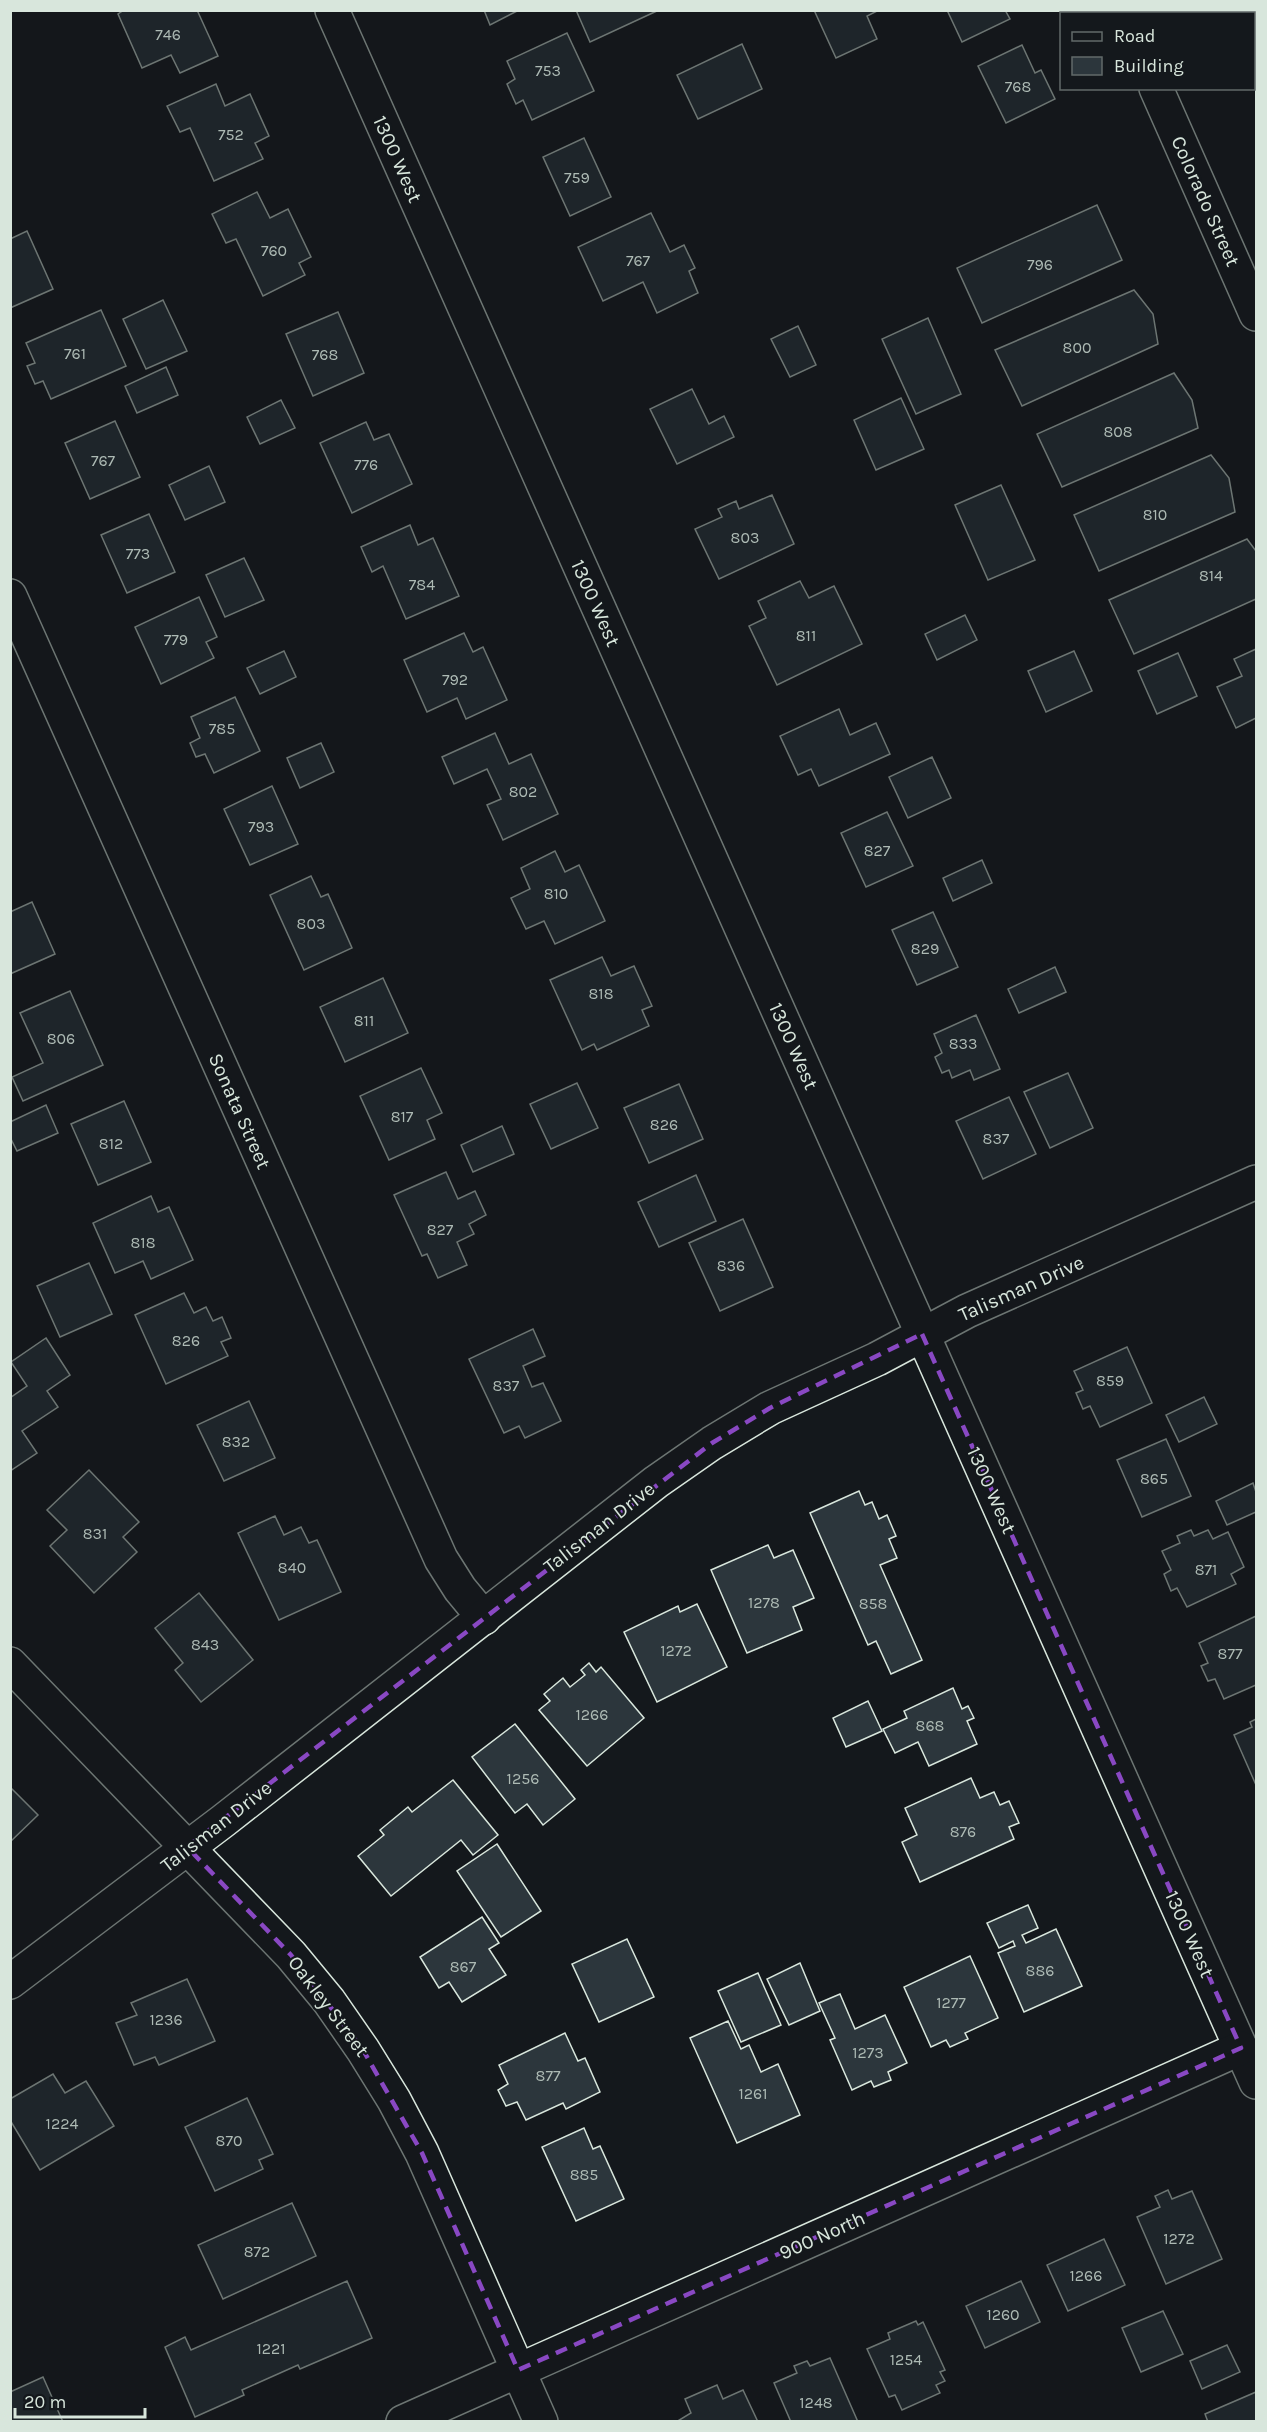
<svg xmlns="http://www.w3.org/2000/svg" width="1267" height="2432" font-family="Karla,sans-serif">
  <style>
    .building { fill: #2c363c; stroke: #d8e6dc; stroke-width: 1.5 }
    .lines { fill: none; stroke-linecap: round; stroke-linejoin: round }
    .minor-casing { stroke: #d8e6dc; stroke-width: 36 }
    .minor { stroke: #14181c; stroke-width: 33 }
    .marked { fill: none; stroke: #8948c3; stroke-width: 4.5; stroke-dasharray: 12 8; stroke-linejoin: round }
    .labels { text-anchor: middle; stroke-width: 4.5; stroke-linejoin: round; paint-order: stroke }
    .number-label { font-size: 16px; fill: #adbab4 }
    .street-label { font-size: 20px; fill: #d8e6dc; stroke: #14181c }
  </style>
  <rect width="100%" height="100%" fill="#14181c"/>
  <g class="building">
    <polygon points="124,10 197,10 218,56 180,73 171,55 142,68 118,14"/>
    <polygon points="484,10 519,10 490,25"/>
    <polygon points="576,10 659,10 590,42"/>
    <polygon points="814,10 879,10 867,16 877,39 836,58"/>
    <polygon points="947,10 1005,10 1010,19 962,42"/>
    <polygon points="567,33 594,91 532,120 523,100 516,104 507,84 515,79 507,61"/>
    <polygon points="742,44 762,89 698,119 677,75"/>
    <polygon points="1022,45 1035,73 1041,70 1055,99 1006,123 978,66"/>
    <polygon points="216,84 225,106 250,94 269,136 255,143 263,159 214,181 190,128 180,132 167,106"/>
    <polygon points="584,138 611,197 570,216 543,157"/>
    <polygon points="257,192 270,218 288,209 311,257 299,263 305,275 263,296 236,239 226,243 212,214"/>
    <polygon points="1097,205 1122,260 982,323 957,268"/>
    <polygon points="651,213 670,252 684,245 695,268 689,271 698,293 657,313 643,282 603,301 578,247"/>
    <polygon points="27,231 53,289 10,308 10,239"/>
    <polygon points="1134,290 1153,314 1158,344 1022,406 995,350"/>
    <polygon points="163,300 187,351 146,369 123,319"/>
    <polygon points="101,310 126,366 51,399 43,381 35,384 27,366 35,363 26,343"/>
    <polygon points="338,312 364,373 313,396 286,334"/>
    <polygon points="928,318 961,394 916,414 882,339"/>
    <polygon points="798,326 816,365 790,377 771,339"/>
    <polygon points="166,367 178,395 137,413 125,386"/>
    <polygon points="1174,373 1192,400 1198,428 1062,487 1037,434"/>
    <polygon points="692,389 709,424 724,416 734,437 677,464 650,409"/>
    <polygon points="901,398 924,449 876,470 854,420"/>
    <polygon points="281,400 295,428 260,444 247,417"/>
    <polygon points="115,421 140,477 90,499 65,443"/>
    <polygon points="366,422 374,440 389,434 412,484 352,513 320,443"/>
    <polygon points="1211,455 1229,478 1235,512 1099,571 1074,515"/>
    <polygon points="209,466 225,502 185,520 169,485"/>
    <polygon points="1001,485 1035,560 988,580 955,505"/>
    <polygon points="772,495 794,544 719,579 695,529 722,517 718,509 736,501 739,509"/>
    <polygon points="149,514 175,572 127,593 101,535"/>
    <polygon points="410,525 418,545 433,538 459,596 406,619 383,566 372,572 361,547"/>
    <polygon points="1247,539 1256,551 1256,599 1134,654 1109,600"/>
    <polygon points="244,558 264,600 225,617 206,575"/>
    <polygon points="800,581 809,598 834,586 862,644 777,685 749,626 766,618 758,601"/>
    <polygon points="199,597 217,637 206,642 214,658 161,684 135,627"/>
    <polygon points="965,615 977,640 937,660 925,634"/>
    <polygon points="464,633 473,652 483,647 507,700 466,719 457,698 427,712 404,660"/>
    <polygon points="1256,649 1256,718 1236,728 1217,687 1242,676 1234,659"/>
    <polygon points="284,651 296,677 260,694 247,668"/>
    <polygon points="1074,651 1092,691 1046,712 1028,671"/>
    <polygon points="1178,653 1197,696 1157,714 1138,671"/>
    <polygon points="235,697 260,751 214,773 205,754 196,757 190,743 200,738 191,717"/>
    <polygon points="839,709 850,735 876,723 890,754 819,786 811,769 798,775 780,736"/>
    <polygon points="495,733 509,764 531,754 558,814 503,840 487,805 501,799 487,769 454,784 442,757"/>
    <polygon points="321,743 334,772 300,788 287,758"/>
    <polygon points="932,757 951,798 908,818 889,777"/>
    <polygon points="272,786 298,844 250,865 224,809"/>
    <polygon points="887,812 913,866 866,887 841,833"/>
    <polygon points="555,851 565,872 579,865 605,921 555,944 544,921 526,929 511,898 530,889 521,868"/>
    <polygon points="982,860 992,883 953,901 943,878"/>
    <polygon points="311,876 321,897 328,894 352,948 304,970 270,895"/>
    <polygon points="32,902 55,954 10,974 10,912"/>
    <polygon points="933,912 958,967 917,985 892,930"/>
    <polygon points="602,957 611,976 634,966 652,1006 642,1010 649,1026 597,1050 594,1044 582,1050 550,980"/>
    <polygon points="1055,967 1066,992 1019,1013 1008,989"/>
    <polygon points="383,978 408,1033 345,1062 320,1007"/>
    <polygon points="70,991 103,1065 23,1101 12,1077 43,1063 20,1013"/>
    <polygon points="976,1015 1000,1069 974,1080 970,1070 952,1078 949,1070 942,1073 935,1057 942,1053 934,1034"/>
    <polygon points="421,1068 442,1113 427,1120 435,1139 389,1160 360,1096"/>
    <polygon points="1068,1073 1093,1128 1050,1148 1024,1092"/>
    <polygon points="577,1083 598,1128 551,1149 530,1104"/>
    <polygon points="679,1084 703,1139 649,1163 624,1108"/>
    <polygon points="1009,1097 1036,1154 983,1179 956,1121"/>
    <polygon points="124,1101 151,1162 98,1185 71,1124"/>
    <polygon points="46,1105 58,1133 17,1151 10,1137 10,1122"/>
    <polygon points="502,1126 514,1154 473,1172 461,1145"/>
    <polygon points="446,1172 458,1199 475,1191 486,1215 469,1224 474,1234 457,1242 467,1265 438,1278 427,1254 422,1256 394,1195"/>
    <polygon points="696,1175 716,1221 659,1247 638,1202"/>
    <polygon points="151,1196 158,1212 169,1207 193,1260 151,1279 143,1261 115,1273 93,1223"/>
    <polygon points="743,1219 773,1287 720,1311 689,1243"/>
    <polygon points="89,1263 112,1314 60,1337 37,1286"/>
    <polygon points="184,1293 194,1313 206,1307 213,1321 222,1317 231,1338 221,1342 228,1356 166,1384 135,1315"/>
    <polygon points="533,1329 545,1356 523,1366 532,1387 543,1383 561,1421 525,1438 519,1426 504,1433 469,1359"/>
    <polygon points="46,1338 70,1375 47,1391 58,1407 22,1431 37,1453 10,1471 10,1398 27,1386 11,1362"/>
    <polygon points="1127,1347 1152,1403 1100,1427 1090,1406 1083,1409 1076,1393 1083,1390 1074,1371"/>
    <polygon points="1204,1397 1217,1424 1179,1442 1166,1415"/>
    <polygon points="249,1401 275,1458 224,1481 197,1425"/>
    <polygon points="1166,1439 1191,1496 1142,1517 1117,1460"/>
    <polygon points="89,1470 139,1522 123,1537 137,1552 94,1593 50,1546 67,1530 47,1510"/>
    <polygon points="1253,1483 1256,1492 1256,1512 1227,1525 1216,1501"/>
    <polygon points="859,1491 865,1505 872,1502 879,1519 887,1515 896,1536 889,1539 897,1558 880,1565 922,1660 891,1674 876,1641 868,1645 810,1513"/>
    <polygon points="275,1516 284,1535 301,1527 309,1543 317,1540 341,1592 279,1620 238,1533"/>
    <polygon points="1191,1530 1194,1536 1208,1530 1213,1539 1228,1532 1244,1567 1231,1574 1236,1584 1187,1607 1177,1588 1171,1591 1164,1574 1171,1570 1162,1551 1180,1543 1177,1536"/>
    <polygon points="768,1545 774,1558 793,1550 814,1598 793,1607 802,1630 747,1653 711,1570"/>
    <polygon points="199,1593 253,1660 201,1702 175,1670 183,1663 155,1628"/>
    <polygon points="697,1604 727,1667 657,1702 624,1632 678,1606 680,1612"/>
    <polygon points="1256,1616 1256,1685 1224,1699 1215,1679 1208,1681 1201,1666 1208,1663 1199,1643"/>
    <polygon points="589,1663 596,1672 601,1667 644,1718 587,1766 539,1710 550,1701 544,1694 563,1678 570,1687 585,1675 581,1670"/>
    <polygon points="953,1688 962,1709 968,1706 974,1718 967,1721 977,1744 929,1766 918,1742 895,1753 883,1729 907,1718 904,1711"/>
    <polygon points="868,1701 882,1731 846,1747 833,1718"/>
    <polygon points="1256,1719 1256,1785 1234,1735 1252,1727 1250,1722"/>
    <polygon points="515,1724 575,1799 543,1825 527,1804 515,1813 472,1757"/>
    <polygon points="971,1778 980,1798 994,1792 1000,1805 1009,1801 1019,1823 1009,1827 1014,1839 920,1882 902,1842 917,1835 905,1808"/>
    <polygon points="453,1780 498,1835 473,1855 461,1840 391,1896 358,1856 384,1835 380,1830 408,1807 412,1812"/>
    <polygon points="10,1787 38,1815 10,1842"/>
    <polygon points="497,1844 541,1911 501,1937 457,1871"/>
    <polygon points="1028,1905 1038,1928 1022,1935 1026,1943 1056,1929 1082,1986 1024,2012 998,1953 1015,1946 1013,1941 999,1948 987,1923"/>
    <polygon points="482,1917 499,1943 489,1949 506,1975 462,2002 449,1982 439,1988 420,1957"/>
    <polygon points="627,1939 654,1997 599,2022 572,1964"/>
    <polygon points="970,1956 998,2018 965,2033 968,2039 950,2047 946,2040 931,2047 904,1987"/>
    <polygon points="800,1963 820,2011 789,2025 767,1979"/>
    <polygon points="758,1973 781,2025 741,2042 718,1991"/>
    <polygon points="187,1979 215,2041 159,2065 155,2057 134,2065 116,2023 137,2015 131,2003"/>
    <polygon points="840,1994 855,2029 885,2015 907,2063 888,2072 891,2080 874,2087 871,2081 852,2090 830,2040 835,2038 819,2003"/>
    <polygon points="728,2021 741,2049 749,2045 761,2072 778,2064 800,2115 737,2143 690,2038"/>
    <polygon points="565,2033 578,2061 585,2058 600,2092 566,2109 563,2103 526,2120 517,2102 506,2106 498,2090 508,2084 499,2065"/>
    <polygon points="53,2074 65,2093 86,2081 114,2126 40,2170 10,2120 10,2099"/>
    <polygon points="247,2098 273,2154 259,2160 263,2169 215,2191 185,2127"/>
    <polygon points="584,2128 593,2149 600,2146 624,2199 576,2221 542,2147"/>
    <polygon points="1168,2190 1172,2199 1192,2191 1222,2259 1166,2284 1137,2217 1160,2207 1155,2196"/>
    <polygon points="292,2203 316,2256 223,2299 198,2245"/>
    <polygon points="1104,2239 1125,2285 1068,2311 1047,2265"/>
    <polygon points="347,2281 372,2338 300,2369 298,2365 242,2390 244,2395 195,2417 165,2347 185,2337 191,2350"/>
    <polygon points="1021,2281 1040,2322 985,2348 966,2306"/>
    <polygon points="1163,2311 1183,2354 1141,2372 1122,2328"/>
    <polygon points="916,2321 918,2325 923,2322 945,2370 940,2372 945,2381 936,2385 940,2393 902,2410 895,2395 889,2397 867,2349 890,2339 888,2333"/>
    <polygon points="1227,2345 1240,2372 1202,2389 1190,2361"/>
    <polygon points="830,2358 858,2422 791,2422 774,2383 797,2373 794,2366 807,2361 810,2366"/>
    <polygon points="43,2377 63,2422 10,2422 10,2392"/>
    <polygon points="717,2385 723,2399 743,2390 758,2422 676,2422 691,2413 685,2399"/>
    <polygon points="1256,2392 1256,2422 1208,2422 1205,2414"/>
  </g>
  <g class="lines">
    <defs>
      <g id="minor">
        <polyline points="332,10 1256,2082"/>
        <polyline points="1121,10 1122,14"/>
        <polyline points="1156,88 1256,314"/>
        <polyline points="10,596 441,1559 460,1589 484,1618"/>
        <polyline points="10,1664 291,1955 329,2001 363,2050 394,2100 422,2153 541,2422"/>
        <polyline points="10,1982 223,1821 656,1482 712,1443 770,1408 877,1359 967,1311 1256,1182"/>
        <polyline points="403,2422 1241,2048"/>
      </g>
    </defs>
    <use href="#minor" class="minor-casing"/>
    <use href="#minor" class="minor"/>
  </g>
  <path d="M0 0H1267V2432H0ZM922,1334L1241,2048L518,2370L422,2153L363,2050L291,1955L187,1847L712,1443L770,1408Z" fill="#14181c" fill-opacity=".55" fill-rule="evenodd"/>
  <path class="marked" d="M922,1334L1241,2048L518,2370L422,2153L363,2050L291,1955L187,1847L712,1443L770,1408Z"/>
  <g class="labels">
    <g class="number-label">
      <text x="168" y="40">746</text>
      <text x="548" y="76">753</text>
      <text x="1018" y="92">768</text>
      <text x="231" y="140">752</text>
      <text x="577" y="183">759</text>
      <text x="274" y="256">760</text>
      <text x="638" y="266">767</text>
      <text x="1040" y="270">796</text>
      <text x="1077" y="353">800</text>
      <text x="75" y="359">761</text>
      <text x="325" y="360">768</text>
      <text x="1118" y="437">808</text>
      <text x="103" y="466">767</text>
      <text x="366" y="470">776</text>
      <text x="1155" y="520">810</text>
      <text x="745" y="543">803</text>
      <text x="138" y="559">773</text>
      <text x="1211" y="581">814</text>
      <text x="422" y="590">784</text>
      <text x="806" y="641">811</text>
      <text x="176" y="645">779</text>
      <text x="455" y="685">792</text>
      <text x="222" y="734">785</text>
      <text x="523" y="797">802</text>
      <text x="261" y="832">793</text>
      <text x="877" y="856">827</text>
      <text x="556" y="899">810</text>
      <text x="311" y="929">803</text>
      <text x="925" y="954">829</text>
      <text x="601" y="999">818</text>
      <text x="364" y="1026">811</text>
      <text x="61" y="1044">806</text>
      <text x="963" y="1049">833</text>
      <text x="402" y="1122">817</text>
      <text x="664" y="1130">826</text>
      <text x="996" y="1144">837</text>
      <text x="111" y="1149">812</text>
      <text x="440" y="1235">827</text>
      <text x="143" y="1248">818</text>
      <text x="731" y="1271">836</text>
      <text x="186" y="1346">826</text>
      <text x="1110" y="1386">859</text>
      <text x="506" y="1391">837</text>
      <text x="236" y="1447">832</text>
      <text x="1154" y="1484">865</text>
      <text x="95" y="1539">831</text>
      <text x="292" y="1573">840</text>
      <text x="1206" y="1575">871</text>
      <text x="764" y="1608">1278</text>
      <text x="873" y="1609">858</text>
      <text x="205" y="1650">843</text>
      <text x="676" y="1656">1272</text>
      <text x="1230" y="1659">877</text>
      <text x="592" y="1720">1266</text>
      <text x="930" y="1731">868</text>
      <text x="523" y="1784">1256</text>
      <text x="963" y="1837">876</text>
      <text x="463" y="1972">867</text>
      <text x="1040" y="1976">886</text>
      <text x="951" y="2008">1277</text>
      <text x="166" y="2025">1236</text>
      <text x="868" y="2058">1273</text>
      <text x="548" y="2081">877</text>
      <text x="753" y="2099">1261</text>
      <text x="62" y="2129">1224</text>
      <text x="229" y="2146">870</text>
      <text x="584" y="2180">885</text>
      <text x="1179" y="2244">1272</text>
      <text x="257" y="2257">872</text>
      <text x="1086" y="2281">1266</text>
      <text x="1003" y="2320">1260</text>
      <text x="271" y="2354">1221</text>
      <text x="906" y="2365">1254</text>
      <text x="816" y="2408">1248</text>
    </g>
    <g class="street-label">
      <text transform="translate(398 159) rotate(66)" y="7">1300 West</text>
      <text transform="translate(1206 201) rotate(66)" y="7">Colorado Street</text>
      <text transform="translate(596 603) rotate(66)" y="7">1300 West</text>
      <text transform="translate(794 1046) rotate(66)" y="7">1300 West</text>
      <text transform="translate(240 1111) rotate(66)" y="7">Sonata Street</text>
      <text transform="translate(1021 1288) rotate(-24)" y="7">Talisman Drive</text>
      <text transform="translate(992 1490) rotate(66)" y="7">1300 West</text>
      <text transform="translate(599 1527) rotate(-38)" y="7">Talisman Drive</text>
      <text transform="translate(216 1826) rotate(-38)" y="7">Talisman Drive</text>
      <text transform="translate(1190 1934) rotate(66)" y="7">1300 West</text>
      <text transform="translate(329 2006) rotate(53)" y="7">Oakley Street</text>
      <text transform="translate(822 2235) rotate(-24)" y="7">900 North</text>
    </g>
  </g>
  <rect width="1267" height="2432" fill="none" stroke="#d8e6dc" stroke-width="24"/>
  <rect x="1060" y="12" width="195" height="78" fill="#14181c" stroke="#626a69" stroke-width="1.5"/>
  <rect x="1072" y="32" width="30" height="9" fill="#14181c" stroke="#626a69" stroke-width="1.5"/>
  <text x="1114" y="42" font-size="18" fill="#d8e6dc">Road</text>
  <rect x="1072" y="57" width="30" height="18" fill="#2c363c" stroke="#626a69" stroke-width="1.5"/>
  <text x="1114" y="72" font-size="18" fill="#d8e6dc">Building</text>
  <path d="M15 2408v9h130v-9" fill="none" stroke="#d8e6dc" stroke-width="3"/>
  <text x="24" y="2408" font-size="18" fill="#d8e6dc" stroke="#14181c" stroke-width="4.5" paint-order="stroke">20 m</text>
</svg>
